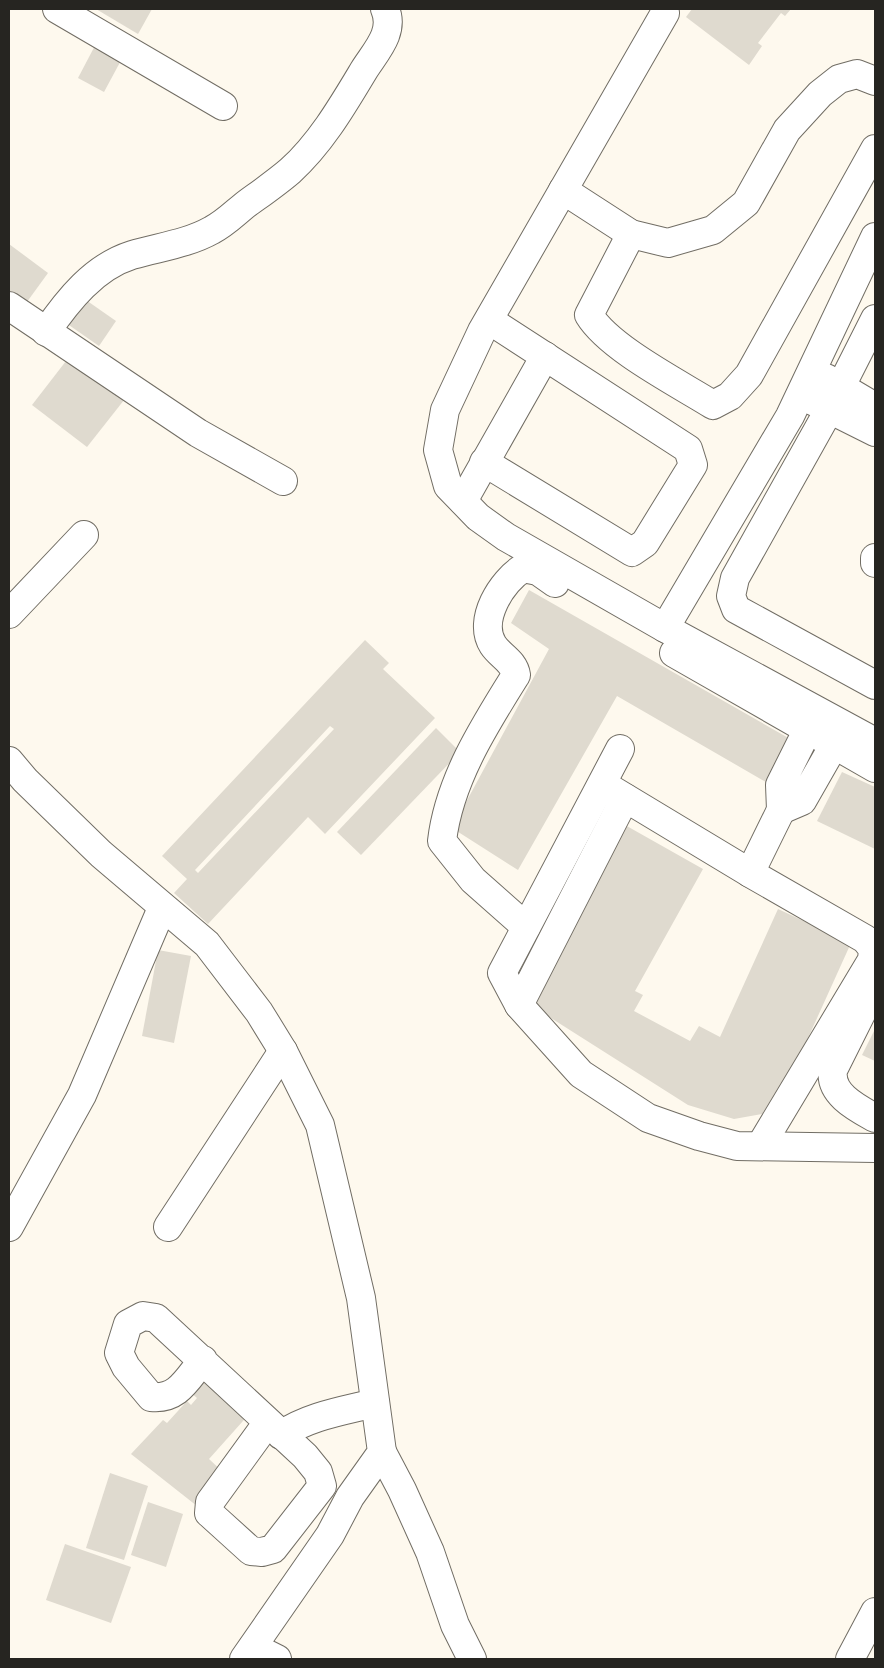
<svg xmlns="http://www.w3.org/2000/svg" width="884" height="1668" font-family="'Space Grotesk',sans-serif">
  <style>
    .building { fill: #dfdacf; fill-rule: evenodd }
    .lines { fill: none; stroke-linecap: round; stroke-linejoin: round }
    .street-casing { stroke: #716d64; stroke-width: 30 }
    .street { stroke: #fff; stroke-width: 28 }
  </style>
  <rect width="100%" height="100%" fill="#fef9ee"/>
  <g class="building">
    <polygon points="96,9 152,9 138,34"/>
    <polygon points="692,9 791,9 785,16 781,13 758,43 762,46 749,65 686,17"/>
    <polygon points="99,38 125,53 104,92 78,78"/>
    <polygon points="9,244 48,273 24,306 9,294"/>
    <polygon points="83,298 116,321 99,346 66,323"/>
    <polygon points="73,352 128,395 87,447 32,405"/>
    <polygon points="529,590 792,740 771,785 617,696 518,870 452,828 549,649 511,623"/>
    <path d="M365,640L389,663L383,669L435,718L325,834L308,817L208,924L174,893L187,879L162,856ZM330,726L334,729L198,873L195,870Z"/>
    <polygon points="436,728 460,752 361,855 337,832"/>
    <polygon points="842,772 875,787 875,849 817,821"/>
    <polygon points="625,825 703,869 635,991 643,995 634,1011 690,1041 699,1026 720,1037 778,909 851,943 789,1080 762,1114 734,1119 688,1105 532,1006"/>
    <polygon points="158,950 191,956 174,1043 142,1036"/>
    <polygon points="875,1029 875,1061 862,1055"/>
    <polygon points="208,1372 251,1412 209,1459 225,1474 197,1506 131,1454 163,1420 167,1423 187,1401 191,1405 197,1398 189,1391"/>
    <polygon points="110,1473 148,1486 124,1560 86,1548"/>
    <polygon points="148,1502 183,1514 166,1567 131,1555"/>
    <polygon points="65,1544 131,1567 111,1623 46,1600"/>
  </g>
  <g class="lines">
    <defs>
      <g id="street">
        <polyline points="57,9 223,106"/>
        <polyline points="665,13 482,331 445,410 438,450 448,486 478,517 506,537 665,628 875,742"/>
        <polyline points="563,190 631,234 668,243 713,230 746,203 787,130 820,94 839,79 857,74 875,81"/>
        <path d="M631,234L589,315C609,348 678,383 713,405L730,396L749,375L875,149"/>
        <polyline points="9,306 198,433 283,481"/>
        <polyline points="875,319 829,410 735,578 731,596 736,609 875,685"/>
        <path d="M46,332C68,300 94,267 132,255C159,247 187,244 212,230C224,224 234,214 245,205C260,194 276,183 290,171C321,143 343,105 364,70C376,51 395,32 385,9"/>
        <polyline points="826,378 875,407"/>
        <polyline points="813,401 875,432"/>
        <polyline points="484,462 632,552 645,543 693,465 688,449 489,320"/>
        <polyline points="463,501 545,356"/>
        <polyline points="875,558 875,563"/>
        <polyline points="9,614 84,535"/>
        <polyline points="665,628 790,416 875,237"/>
        <polyline points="674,653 875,768"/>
        <polyline points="815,715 780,785 781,810 802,801 842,731"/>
        <polyline points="9,761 25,780 101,854 207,944 259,1012 283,1051 320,1125 361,1298 382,1452 350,1497 330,1535 244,1659"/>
        <polyline points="609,788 750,873"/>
        <polyline points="625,798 519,1005 581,1074 648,1118 699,1136 737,1146 875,1148"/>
        <path d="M526,927L473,880L442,841C449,781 484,726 516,675C514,661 500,656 493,645C477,620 502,581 523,568L538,571L555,583"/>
        <path d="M873,990L833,1070C829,1094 857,1108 875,1118"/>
        <polyline points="519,1005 502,973 620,749"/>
        <polyline points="761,1145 872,960 873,949 865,939 750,873 781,810"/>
        <polyline points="9,1227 82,1095 162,908"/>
        <polyline points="168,1227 283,1051"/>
        <path d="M203,1360C187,1379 178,1400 151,1397L126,1367L119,1353L128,1324L143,1316L156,1318L305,1456L318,1472L322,1486L273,1549L262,1552L251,1551L209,1513L210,1502L268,1422"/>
        <path d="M281,1435C309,1416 343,1411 375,1403"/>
        <polyline points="382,1452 402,1490 430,1552 455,1625 472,1659"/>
        <polyline points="253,1647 277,1659"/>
        <polyline points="850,1659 875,1612"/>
      </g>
    </defs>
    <use href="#street" class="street-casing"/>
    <use href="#street" class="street"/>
  </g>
  <rect width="884" height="1668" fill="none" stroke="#262521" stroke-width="20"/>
</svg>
